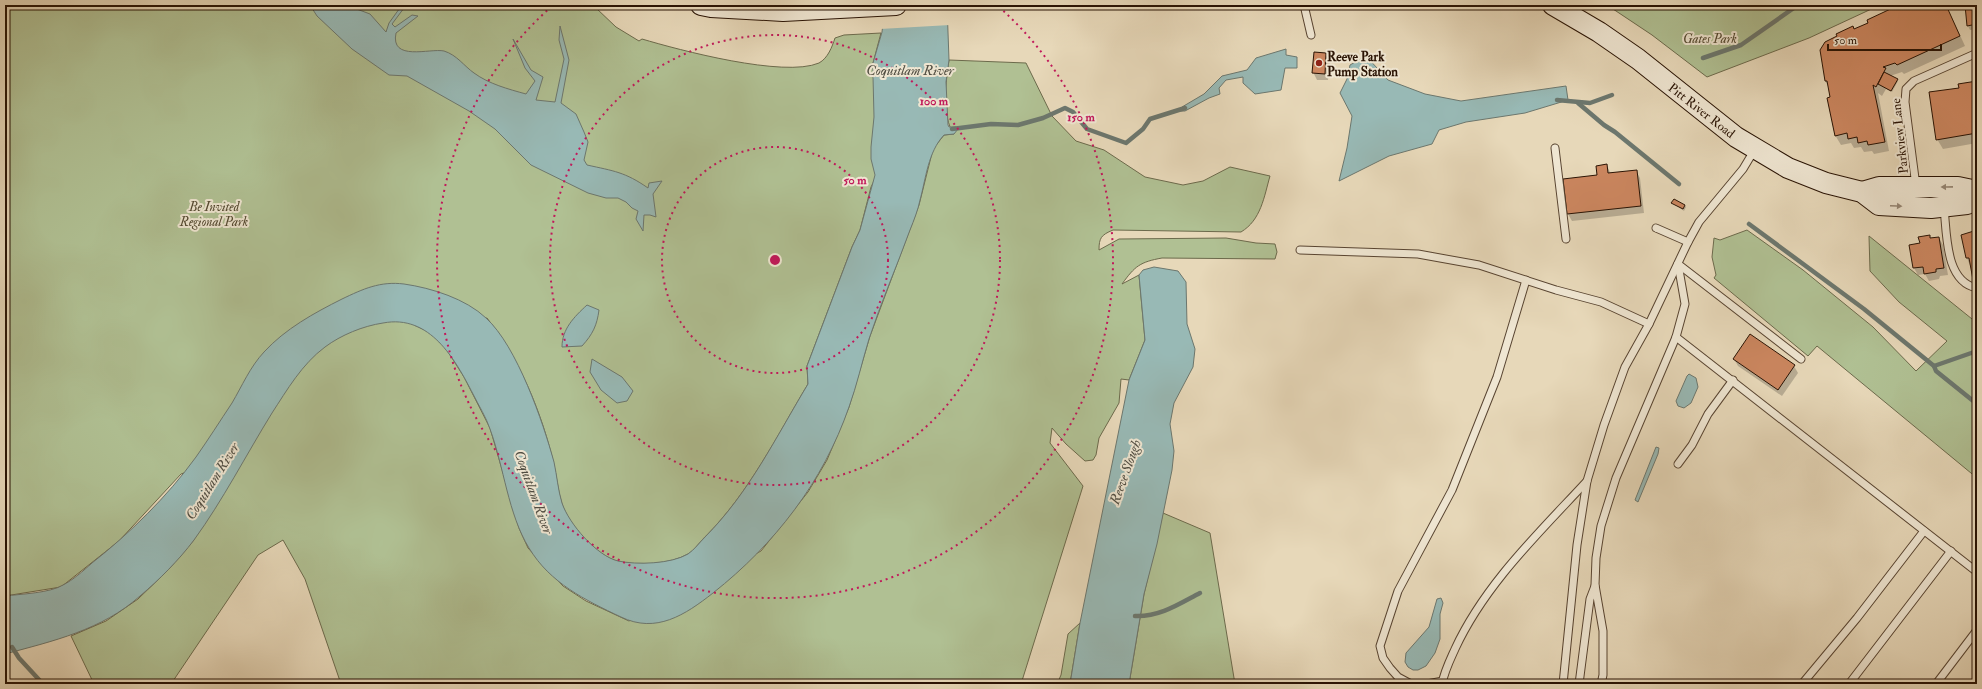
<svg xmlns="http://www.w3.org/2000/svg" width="1982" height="689" font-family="'IM FELL Double Pica',serif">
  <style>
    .green { fill: #b0c093; stroke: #6c6a4c }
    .water { fill: #98b9b5; stroke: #6c776e }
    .pier { fill: #e7d8b9 }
    .shadow { fill: #0003 }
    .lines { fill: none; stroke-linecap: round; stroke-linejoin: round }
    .stream { stroke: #6c776e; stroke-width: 4.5 }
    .building { fill: #cb865f; stroke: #291304 }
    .service-casing { stroke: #584431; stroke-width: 9 }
    .secondary-casing { stroke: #291304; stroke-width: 22 }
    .service { stroke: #efe6d2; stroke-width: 7 }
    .secondary { stroke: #efe6d2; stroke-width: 20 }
    .oneway { fill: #968775 }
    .ring { fill: none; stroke: #c2185b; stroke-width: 2; stroke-dasharray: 2 4 }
    .poi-dot { fill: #8f2418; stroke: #efe6d2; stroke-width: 1.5 }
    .labels { text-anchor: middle; stroke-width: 4; stroke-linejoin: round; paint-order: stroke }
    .park-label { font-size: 13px; font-style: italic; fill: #52472f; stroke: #efe6d2 }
    .poi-label { font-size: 13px; font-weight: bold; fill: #291304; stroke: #efe6d2; text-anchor: start }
    .street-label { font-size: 13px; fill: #291304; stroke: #efe6d2 }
    .water-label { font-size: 14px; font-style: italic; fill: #504d42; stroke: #efe6d2 }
    .centre { fill: #c2185b; stroke: #efe6d2; stroke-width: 2 }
    .ring-label { font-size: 12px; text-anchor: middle; font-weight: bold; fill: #c2185b; stroke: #efe6d2; stroke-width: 4; stroke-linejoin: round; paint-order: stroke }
  </style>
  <rect width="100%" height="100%" fill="#e7d8b9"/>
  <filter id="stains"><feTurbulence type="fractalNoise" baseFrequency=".005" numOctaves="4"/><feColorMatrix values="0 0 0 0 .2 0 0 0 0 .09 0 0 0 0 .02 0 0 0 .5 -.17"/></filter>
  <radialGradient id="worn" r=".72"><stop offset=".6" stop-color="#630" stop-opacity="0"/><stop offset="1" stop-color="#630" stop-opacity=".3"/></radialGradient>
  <g class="green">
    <path d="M5,5H582L588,9L596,8L616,27L639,41L642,39C679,50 784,78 819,63C828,58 832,47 835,38L844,35L881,33L873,63L925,81L871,187L860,230L852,247L807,366L808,384C777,436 750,491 707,535C701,540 695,550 688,554C671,564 639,566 620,562C596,556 570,527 562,504C558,492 557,478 554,465C542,413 520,360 487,318L414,325L431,333L443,344L464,377L490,428L519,528L528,548L563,586L586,601L629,621L761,551L808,492L827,460L849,407L870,336L919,205L933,149L944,135L954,134C941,116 946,81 949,60L1026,63L1052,116L1076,141L1104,150L1145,177L1183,185L1203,181L1230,167L1270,176C1264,197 1261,220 1241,232L1113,230C1101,235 1099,238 1099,250L1119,239L1226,238L1256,243L1275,244L1277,252L1275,259L1162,258C1140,262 1135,266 1122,284L1139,275L1145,340L1129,380L1121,379L1119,403L1099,438L1096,455L1093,460L1085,461L1066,444L1052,428L1050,443L1083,486L1021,684H341L305,579L283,540L258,555L171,684H94L71,636L106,621L138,599L167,571L193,541L249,450L181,474L119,541L61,587L5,596Z"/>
    <polygon points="1607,5 1880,5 1809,38 1707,77 1652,35"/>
    <polygon points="1747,230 1803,270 1873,327 1916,371 1947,341 1899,302 1870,271 1869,236 1977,323 1977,478 1817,346 1808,356 1714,278 1716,275 1712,257 1714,238 1720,240"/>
    <polygon points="1163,513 1210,533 1235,684 1129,684 1144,594"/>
    <polygon points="1080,623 1070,684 1057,684 1061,675 1068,634"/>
  </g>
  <g class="water">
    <path d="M310,5H346L370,14L386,32L389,23L402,5H404V8L392,24L395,27L412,15L418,16L396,33C390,62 430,48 444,51C457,55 464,66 474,73C489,84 508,89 526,94L535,81L525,68L513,39L531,70L543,77L536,100L555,102L564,59L559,40L560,26L569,60L561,103L576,114L584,132L588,142L584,160L587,165C614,171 625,172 648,188L649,183L662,181L653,194L656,217L650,215H644L643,231L636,219L638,211L632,208L626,202L618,198H606L588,193L531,165L495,129L469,111L407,76L389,75L352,49L317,16Z"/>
    <path d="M885,5H947L949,60L946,82L948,125L949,127H956L958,129L954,134L944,135C928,152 926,178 920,200C918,210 914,220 910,230C897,266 881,302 869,339C862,362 857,385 849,407C823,482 775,544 713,593C685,615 656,634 621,617C585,600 550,583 529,548C508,514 504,467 490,429C486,417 479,406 473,394C455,359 430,314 383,323C363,326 341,335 325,347C302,364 287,390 272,413C246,455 223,500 194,540C179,560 159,580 140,596C102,630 53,641 5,654V596C21,594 50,593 63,585C73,580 83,571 92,563C130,533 167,497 196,457C208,440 220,421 232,403C242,386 250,367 264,352C285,329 314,313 342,299C363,289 380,281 404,284C432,288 466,299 486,318C517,346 543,422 554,462C557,476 558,490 562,503C569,524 597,556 618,561C637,565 671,564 688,554C694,550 700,542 705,537C749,493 776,437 808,384L807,366L852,247L860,230L875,175L871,159V147L874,117L873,77V63L882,32Z"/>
    <polygon points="1286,49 1286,55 1297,57 1297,68 1285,68 1281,90 1255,94 1243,83 1243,77 1226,80 1219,88 1220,94 1209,98 1185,111 1180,111 1182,107 1204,94 1222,76 1247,70 1256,58"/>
    <polygon points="1366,56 1388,80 1425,94 1461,101 1566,86 1568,100 1525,113 1466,122 1439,130 1432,144 1389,156 1339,181 1347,148 1352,116 1340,93 1347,79 1350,65"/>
    <polygon points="1154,267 1178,271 1186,282 1187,324 1195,349 1193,367 1174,403 1170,424 1174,451 1172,470 1157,544 1144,594 1129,684 1070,684 1080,623 1129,380 1145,340 1139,275 1143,270"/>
    <path d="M587,305L599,310C597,325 593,334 582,346L562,347C562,329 574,317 587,305Z"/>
    <polygon points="592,359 622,377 633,391 627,401 617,403 601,390 590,372"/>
    <polygon points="1689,374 1696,378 1698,387 1691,403 1684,408 1678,406 1676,401 1687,376"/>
    <polygon points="1656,447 1659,448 1658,454 1638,502 1635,500"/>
    <polygon points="1441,598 1443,603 1440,614 1440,639 1435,653 1426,666 1418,670 1413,670 1408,667 1405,662 1406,653 1429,627 1437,599"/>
  </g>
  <polygon class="pier" points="883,5 949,5 950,25 880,29"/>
  <g class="shadow">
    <polygon points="1901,5 1946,5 1965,46 1904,74 1902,72 1890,76 1898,81 1892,92 1886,89 1882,96 1878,93 1889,151 1874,154 1872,151 1864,152 1861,147 1854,148 1851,143 1841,145 1835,135 1831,98 1829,87 1825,81 1854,30"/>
    <polygon points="1965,5 1977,5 1977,29 1970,30 1968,26"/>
    <polygon points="1325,54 1330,61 1328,80 1317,80 1313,72"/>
    <polygon points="1977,82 1977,143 1943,149 1937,139 1960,88"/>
    <polygon points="1607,166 1611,174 1636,171 1640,178 1644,213 1572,221 1568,214"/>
    <polygon points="1673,203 1685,205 1686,207 1684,211"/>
    <polygon points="1969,232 1977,232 1977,284 1967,258"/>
    <polygon points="1929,236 1931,239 1939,238 1943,245 1948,275 1940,276 1939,279 1929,281 1925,274 1918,275 1914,268 1910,246 1921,244"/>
    <polygon points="1734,359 1794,366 1798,373 1782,396 1738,366"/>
  </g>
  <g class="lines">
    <g class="stream">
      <polyline points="1703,58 1741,45 1798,5"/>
      <polyline points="1557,100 1590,103 1612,95"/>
      <polyline points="1578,103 1604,125 1615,132 1679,184"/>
      <polyline points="952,129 991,124 1018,125 1043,118 1065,108 1073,112 1087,129 1126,143 1143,129 1150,119 1185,108"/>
      <polyline points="1749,224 1864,309 1934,366 1977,351"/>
      <polyline points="1934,366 1936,371 1977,404"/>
      <path d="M1135,616C1160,617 1179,604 1200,593"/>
      <polyline points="12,647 19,658 43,684"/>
    </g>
  </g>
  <g class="building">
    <polygon points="1899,5 1946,5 1960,36 1897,65 1895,63 1883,67 1886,68 1876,87 1873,85 1885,142 1868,145 1867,141 1858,143 1857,137 1848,139 1847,133 1835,136 1827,98 1830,97 1827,81 1825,81 1820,50 1825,42 1837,36 1836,34 1853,26 1854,29 1868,23 1867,20"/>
    <polygon points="1965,5 1977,5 1977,24 1967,26"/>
    <polygon points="1314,52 1326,53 1325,74 1312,73"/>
    <polygon points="1884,72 1898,79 1891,91 1878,84"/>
    <polygon points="1977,81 1977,133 1936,140 1929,92 1959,88 1958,84"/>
    <polygon points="1607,164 1608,173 1637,170 1641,206 1567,214 1563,179 1597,175 1596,166"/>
    <polygon points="1674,199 1685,205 1683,209 1671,203"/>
    <polygon points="1977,230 1977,279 1973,280 1969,258 1966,258 1961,235"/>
    <polygon points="1930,235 1930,238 1939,237 1944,268 1936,269 1936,272 1924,274 1923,267 1913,268 1909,245 1920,243 1918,237"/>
    <polygon points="1750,334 1795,365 1778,390 1733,359"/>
  </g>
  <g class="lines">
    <defs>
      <g id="service">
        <polyline points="1304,5 1311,35"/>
        <polyline points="1555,148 1566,239"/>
        <polyline points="1916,186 1905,102 1906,89 1914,81 1977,53"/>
        <path d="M1944,208C1947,234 1945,282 1977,288"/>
        <polyline points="1656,228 1688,242"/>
        <polyline points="1300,250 1418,254 1479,265 1556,290 1601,302 1649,324"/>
        <polyline points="1678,264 1801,359"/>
        <polyline points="1676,337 1977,572"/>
        <polyline points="1678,464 1692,445 1708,414 1733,380"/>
        <polyline points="1411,684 1398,677 1390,668 1383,658 1380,646 1398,591 1452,490 1497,377 1526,280"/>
        <polyline points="1427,684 1443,681"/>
        <path d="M1442,684C1444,672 1450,660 1455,649C1485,584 1539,533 1587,481"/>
        <polyline points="1563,684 1577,545 1587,481 1604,425 1625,367 1649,324 1688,242 1699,222 1743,169 1755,149"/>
        <polyline points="1579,684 1590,599 1595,586"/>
        <polyline points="1601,684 1603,675 1603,631 1595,585 1596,558 1601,526 1616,478 1676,337 1685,304 1678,264"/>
        <polyline points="1802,684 1857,618 1924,531"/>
        <polyline points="1849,684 1951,551"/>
        <polyline points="1936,684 1977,630"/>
      </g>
      <g id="secondary">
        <polyline points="701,5 711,7 783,11 896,5"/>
        <polyline points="1553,5 1599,32 1638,59 1736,137 1788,168 1826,183 1862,192 1879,205 1931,208 1967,204 1977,195"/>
        <polyline points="1862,192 1879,187 1958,187 1977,191"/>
      </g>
    </defs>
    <use href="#service" class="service-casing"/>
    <use href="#secondary" class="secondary-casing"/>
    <use href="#service" class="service"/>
    <use href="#secondary" class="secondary"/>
  </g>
  <defs><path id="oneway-solid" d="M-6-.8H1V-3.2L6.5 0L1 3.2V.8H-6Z"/></defs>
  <g class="oneway">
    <use href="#oneway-solid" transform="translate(1947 187) rotate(179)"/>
    <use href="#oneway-solid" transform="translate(1896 206) rotate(3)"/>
  </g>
  <g class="ring">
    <circle cx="775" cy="260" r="113"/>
    <circle cx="775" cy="260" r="225"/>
    <path d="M999 7A338 338 0 1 1 551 7"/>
  </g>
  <circle class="poi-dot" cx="1319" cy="63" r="4"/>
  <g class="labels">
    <g class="park-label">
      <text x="1710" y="43">Gates Park</text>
      <text x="214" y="211">Be Invited<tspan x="214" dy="15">Regional Park</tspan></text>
    </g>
    <g class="poi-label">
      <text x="1327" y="61">Reeve Park<tspan x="1327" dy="15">Pump Station</tspan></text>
    </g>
    <g class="street-label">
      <text transform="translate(1702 110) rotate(38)" y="5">Pitt River Road</text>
      <text transform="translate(1899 136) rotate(-96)" y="5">Parkview Lane</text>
    </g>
    <g class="water-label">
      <text x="910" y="75">Coquitlam River</text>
      <text transform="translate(1125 472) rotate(-70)" y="5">Reeve Slough</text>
      <text transform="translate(212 481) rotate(-58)" y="5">Coquitlam River</text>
      <text transform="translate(534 492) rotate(70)" y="5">Coquitlam River</text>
    </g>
  </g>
  <circle cx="775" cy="260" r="6" class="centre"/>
  <g class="ring-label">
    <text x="934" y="105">100 m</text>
    <text x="1081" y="121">150 m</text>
    <text x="855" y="184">50 m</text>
  </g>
  <rect width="1982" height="689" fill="none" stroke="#e7d8b9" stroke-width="20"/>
  <rect x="6" y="6" width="1970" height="677" fill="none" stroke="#291304" stroke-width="2"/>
  <rect x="10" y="10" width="1962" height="669" fill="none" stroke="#291304"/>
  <path d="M1828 44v6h113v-6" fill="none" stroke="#291304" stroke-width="2"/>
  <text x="1834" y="44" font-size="12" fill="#291304" stroke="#efe6d2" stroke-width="3" paint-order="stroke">50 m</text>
  <rect width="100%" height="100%" filter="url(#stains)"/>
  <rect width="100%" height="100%" fill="url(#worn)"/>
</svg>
